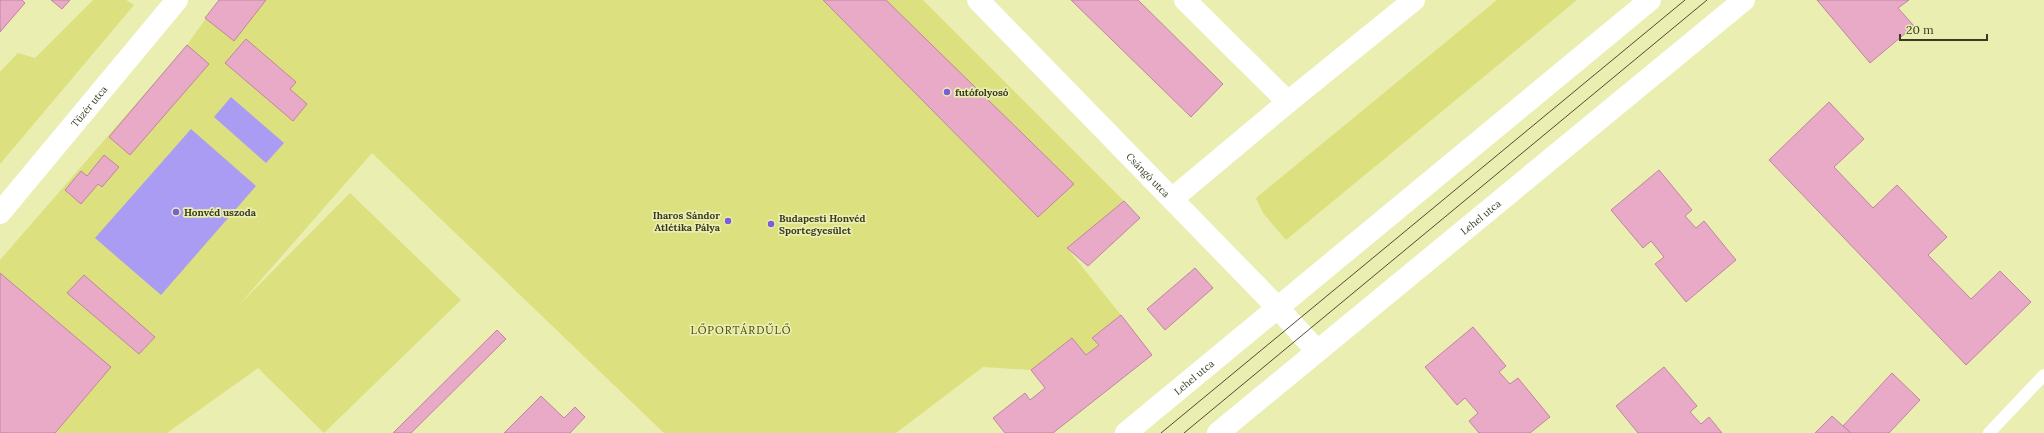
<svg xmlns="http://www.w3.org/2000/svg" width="2044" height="433" font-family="Lora,serif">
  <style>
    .green { fill: #dce07f }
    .water { fill: #aa9cf3 }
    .building { fill: #e8aac6; stroke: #c085a0 }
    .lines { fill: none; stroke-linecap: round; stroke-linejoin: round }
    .service { stroke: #fff; stroke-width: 12 }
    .minor { stroke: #fff; stroke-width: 22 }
    .secondary { stroke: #fff; stroke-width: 22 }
    .tram { stroke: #4d4e31; stroke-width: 1 }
    .poi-dot { fill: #7a5dd8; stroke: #eaeeb0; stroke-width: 1.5 }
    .labels { text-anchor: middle; stroke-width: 3.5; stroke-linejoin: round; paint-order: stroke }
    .poi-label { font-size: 10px; font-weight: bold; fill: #393a21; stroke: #eaeeb0; text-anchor: start }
    .street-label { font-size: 10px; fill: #393a21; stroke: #eaeeb0 }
    .neighbourhood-label { font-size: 11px; letter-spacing: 1px; fill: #4a4b0d; stroke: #eaeeb0 }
  </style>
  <rect width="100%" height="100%" fill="#eaeeb0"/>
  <g class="green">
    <polygon points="93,0 126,0 134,5 0,164 0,72 18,53 35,58"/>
    <polygon points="219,0 923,0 1124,201 1067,248 1121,315 1093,338 1099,345 1086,355 1072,338 1031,370 983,367 896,433 664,433 372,153 238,306 350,193 461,300 324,433 258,368 167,433 0,433 0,260 187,45"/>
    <polygon points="1497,0 1577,0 1286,240 1263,213 1256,198"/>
  </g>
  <g class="water">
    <polygon points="231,97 284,143 266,163 214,117"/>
    <polygon points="191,129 256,186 161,295 95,238"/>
  </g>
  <g class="building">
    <polygon points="0,0 22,0 25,3 0,32"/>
    <polygon points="51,0 70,0 62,9"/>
    <polygon points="219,0 266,0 234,41 205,18"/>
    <polygon points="823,0 886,0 1074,184 1038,217"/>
    <polygon points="1071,0 1138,0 1223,84 1191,117"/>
    <polygon points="1817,0 1909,0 1898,8 1914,26 1870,63"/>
    <polygon points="246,39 296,82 290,89 307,104 293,121 225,63"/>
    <polygon points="187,45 209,64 130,155 109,137"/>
    <polygon points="1829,102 1864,139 1834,167 1873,208 1897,185 1947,237 1928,255 1971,299 2000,271 2031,302 1966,365 1769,160"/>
    <polygon points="104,155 119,167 102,187 98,184 81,204 65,190 81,171 87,176"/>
    <polygon points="1659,170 1692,210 1685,216 1696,228 1704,221 1736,260 1686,302 1655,264 1664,257 1651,241 1643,248 1611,210"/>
    <polygon points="1124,201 1140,218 1088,266 1067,248"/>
    <polygon points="1195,268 1213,288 1165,330 1147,309"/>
    <polygon points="0,273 111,367 55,433 0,433"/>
    <polygon points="84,275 155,337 139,354 67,293"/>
    <polygon points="1121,315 1152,355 1053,433 1005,433 993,418 1025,393 1030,400 1045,388 1031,370 1072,338 1086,355 1099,345 1092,338"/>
    <polygon points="1473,327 1506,366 1499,372 1510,384 1518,378 1550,417 1530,433 1479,433 1469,421 1478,413 1465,398 1457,405 1425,367"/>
    <polygon points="497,330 506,339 411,433 393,433"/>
    <polygon points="1664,367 1697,406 1690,412 1701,424 1709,417 1722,433 1638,433 1616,406"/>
    <polygon points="1892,373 1920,400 1889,433 1851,433 1843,426"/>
    <polygon points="541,396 564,418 575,407 585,417 570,433 504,433"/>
    <polygon points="1832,416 1843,426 1851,433 1815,433"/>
  </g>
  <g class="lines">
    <polyline class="service" points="1989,433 2044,375"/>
    <g class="minor">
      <path id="s1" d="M978,0L1277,307L1317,351"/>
      <polyline points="1185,0 1288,102"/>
      <polyline points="1172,199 1288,102 1414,0"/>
      <path id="s2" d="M0,213L177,0"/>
    </g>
    <g class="secondary">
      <path id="s3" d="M1126,433L1650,0"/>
      <path id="s4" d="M1218,433L1744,0"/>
    </g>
    <g class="tram">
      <polyline points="1161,433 1685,0"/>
      <polyline points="1184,433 1707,0"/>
    </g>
  </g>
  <g class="poi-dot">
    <circle cx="947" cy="92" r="4"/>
    <circle cx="176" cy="212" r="4"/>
    <circle cx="728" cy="221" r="4"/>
    <circle cx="771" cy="224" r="4"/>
  </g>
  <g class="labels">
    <g class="poi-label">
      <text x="955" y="96">futófolyosó</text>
      <text x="184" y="216">Honvéd uszoda</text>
      <text x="720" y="219" text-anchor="end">Iharos Sándor<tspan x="720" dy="12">Atlétika Pálya</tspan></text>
      <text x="779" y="222">Budapesti Honvéd<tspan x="779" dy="12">Sportegyesület</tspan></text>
    </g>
    <g class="street-label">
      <text dy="4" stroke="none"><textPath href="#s2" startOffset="139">Tüzér utca</textPath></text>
      <text dy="4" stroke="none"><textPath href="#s1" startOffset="244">Csángó utca</textPath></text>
      <text dy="4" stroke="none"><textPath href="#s4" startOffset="340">Lehel utca</textPath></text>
      <text dy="4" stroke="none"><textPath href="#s3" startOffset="88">Lehel utca</textPath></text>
    </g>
    <g class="neighbourhood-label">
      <text x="741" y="334">LŐPORTÁRDŰLŐ</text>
    </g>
  </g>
  <path d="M1900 34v6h87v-6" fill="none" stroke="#393a21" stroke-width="2"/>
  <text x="1906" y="34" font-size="12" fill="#393a21" stroke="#eaeeb0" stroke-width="3" paint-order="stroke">20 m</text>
</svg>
